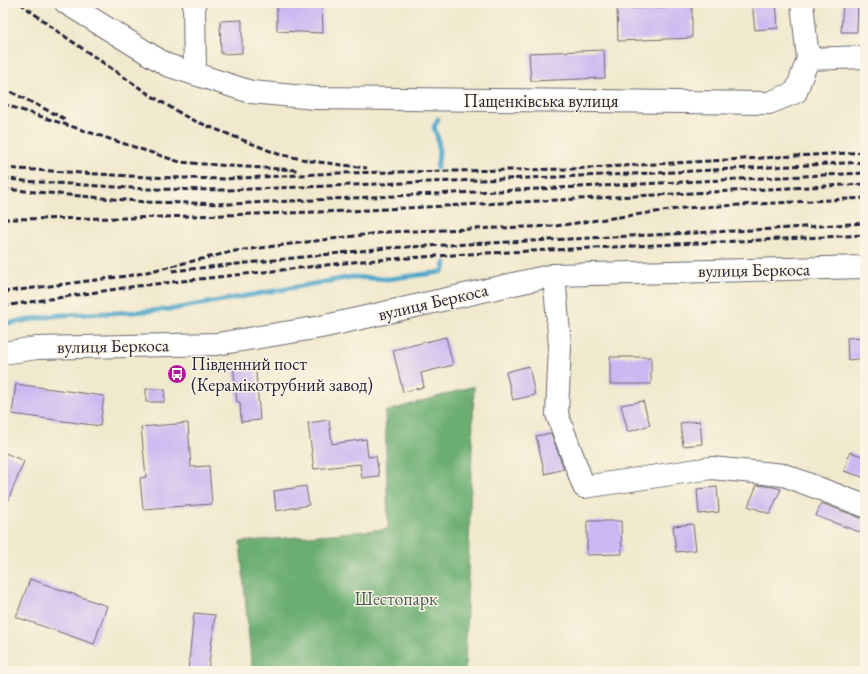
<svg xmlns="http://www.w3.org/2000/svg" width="868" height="674" font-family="'EB Garamond',serif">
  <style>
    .forest { fill: #6cae72; stroke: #476856 }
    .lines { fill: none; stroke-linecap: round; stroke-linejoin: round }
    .stream { stroke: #4ca5c9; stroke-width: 5 }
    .building { fill: #cbb7f2 }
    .minor-casing { stroke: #6a686e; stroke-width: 24 }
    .minor { stroke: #fff; stroke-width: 22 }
    .rail { stroke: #22223b; stroke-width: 3; stroke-dasharray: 6 3; stroke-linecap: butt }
    .labels { text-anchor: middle; stroke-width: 3; stroke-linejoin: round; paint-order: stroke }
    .street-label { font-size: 18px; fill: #22223b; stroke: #fcf5e5 }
    .poi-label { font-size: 18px; fill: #22223b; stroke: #fcf5e5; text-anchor: start }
    .park-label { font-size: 18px; fill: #455d55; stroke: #fcf5e5 }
  </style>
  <rect width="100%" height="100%" fill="#fcf5e5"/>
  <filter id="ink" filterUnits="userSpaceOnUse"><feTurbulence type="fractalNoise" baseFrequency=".025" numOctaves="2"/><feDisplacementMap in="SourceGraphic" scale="8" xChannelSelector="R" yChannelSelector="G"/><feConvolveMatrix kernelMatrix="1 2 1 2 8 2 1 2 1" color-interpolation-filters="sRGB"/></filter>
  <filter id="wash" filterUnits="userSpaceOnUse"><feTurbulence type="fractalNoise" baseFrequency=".012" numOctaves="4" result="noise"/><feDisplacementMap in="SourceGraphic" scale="16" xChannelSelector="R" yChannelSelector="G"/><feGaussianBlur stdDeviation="0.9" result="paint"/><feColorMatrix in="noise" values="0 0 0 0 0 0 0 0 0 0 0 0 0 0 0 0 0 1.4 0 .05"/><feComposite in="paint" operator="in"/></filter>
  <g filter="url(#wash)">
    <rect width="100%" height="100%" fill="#f1e9cd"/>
    <polygon class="forest" points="474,386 465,671 252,671 240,542 388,529 385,412"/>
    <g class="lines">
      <g class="stream">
        <path d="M437,168C440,154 440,140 434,127L438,119"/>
        <polyline points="3,324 59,315 134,312 173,309 352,277 388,279 441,272 444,269 445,263"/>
      </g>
    </g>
    <g id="blocks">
      <g class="building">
        <polygon points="277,3 322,3 323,33 277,31"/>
        <polygon points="752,3 776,3 778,28 755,30"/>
        <polygon points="843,3 858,3 857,32 841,32"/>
        <polygon points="692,6 692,38 618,41 617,9"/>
        <polygon points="242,20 242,53 221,54 220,21"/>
        <polygon points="604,50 605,78 531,81 529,53"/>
        <polygon points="446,337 453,365 421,373 424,387 403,392 393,350"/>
        <polygon points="865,337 865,358 848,360 847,338"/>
        <rect x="610" y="357" width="41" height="27"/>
        <polygon points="255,362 260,420 241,422 240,402 237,402 233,364"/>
        <polygon points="529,366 535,395 513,400 506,372"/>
        <polygon points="16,384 104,396 100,426 12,414"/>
        <polygon points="146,389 165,389 164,402 146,402"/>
        <polygon points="643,401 650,425 628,432 621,405"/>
        <polygon points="329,420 332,444 366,439 368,457 376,456 379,476 362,478 360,464 314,469 308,423"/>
        <polygon points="700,421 702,444 683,446 680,423"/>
        <polygon points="188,423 191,467 209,466 212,504 143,509 140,478 146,477 141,427"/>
        <polygon points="551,433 564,469 545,474 536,436"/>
        <polygon points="3,452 24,461 4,511 3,511"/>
        <polygon points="850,452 865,457 865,478 844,471"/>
        <polygon points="757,485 773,487 781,489 770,514 748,506"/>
        <polygon points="306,486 309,505 276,511 274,491"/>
        <polygon points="717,487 719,512 699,514 697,489"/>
        <polygon points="821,503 861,518 865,518 865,534 816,516"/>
        <polygon points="587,521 621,521 622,554 587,555"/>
        <polygon points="693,524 696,550 676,552 673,526"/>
        <polygon points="30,579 107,606 94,644 16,617"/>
        <polygon points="194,613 215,615 208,671 188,670"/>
      </g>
    </g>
  </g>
  <g filter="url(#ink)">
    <use href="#blocks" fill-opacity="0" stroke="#6a686e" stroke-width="1"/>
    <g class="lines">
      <defs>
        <g id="minor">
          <polyline points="66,3 167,65 251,92 315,98 769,103 796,92 808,59 865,57"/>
          <polyline points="194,3 195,74"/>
          <polyline points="802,3 808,59"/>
          <polyline points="554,275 560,346 557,414 584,487 711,468 784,475 865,506"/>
          <polyline points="3,353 37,348 217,344 321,327 554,275 865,267"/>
        </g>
      </defs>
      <use href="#minor" class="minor-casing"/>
      <use href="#minor" class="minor"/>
      <g class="rail">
        <polyline points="20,3 57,31 150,95 190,119 278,154 311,161 367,168"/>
        <polyline points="3,88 67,120"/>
        <polyline points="3,104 180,162 230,166 297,170"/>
        <polyline points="3,168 146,177 224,179 338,173 570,169 865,152"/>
        <polyline points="3,178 24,181 146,189 226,190 656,173 865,162"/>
        <polyline points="3,189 147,202 230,204 865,173"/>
        <polyline points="3,219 130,218 348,211 865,184"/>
        <polyline points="172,271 387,248 773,229 865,223"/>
        <polyline points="3,292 134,275 235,251 387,232 555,226 684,208 865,198"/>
        <polyline points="3,306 137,286 362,261 467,254 865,235"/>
      </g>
    </g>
  </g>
  <defs>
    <symbol id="bus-disc" viewBox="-11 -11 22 22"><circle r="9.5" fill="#b5179e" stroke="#fcf5e5"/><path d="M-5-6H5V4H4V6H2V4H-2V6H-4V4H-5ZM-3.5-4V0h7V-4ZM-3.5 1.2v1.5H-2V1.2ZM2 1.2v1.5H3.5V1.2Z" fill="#fff"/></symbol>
  </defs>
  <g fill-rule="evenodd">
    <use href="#bus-disc" x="166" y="363" width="22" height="22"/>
  </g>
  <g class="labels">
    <g class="street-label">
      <text x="541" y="107">Пащенківська вулиця</text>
      <text transform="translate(754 270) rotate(-1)" y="6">вулиця Беркоса</text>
      <text transform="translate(433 302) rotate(-13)" y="6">вулиця Беркоса</text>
      <text transform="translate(113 346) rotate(-1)" y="6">вулиця Беркоса</text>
    </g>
    <g class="poi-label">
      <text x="191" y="370">Південний пост<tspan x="191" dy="21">(Керамікотрубний завод)</tspan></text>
    </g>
    <g class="park-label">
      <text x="396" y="605">Шестопарк</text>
    </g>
  </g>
  <rect width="868" height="674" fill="none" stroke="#fcf5e5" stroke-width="16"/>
</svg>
